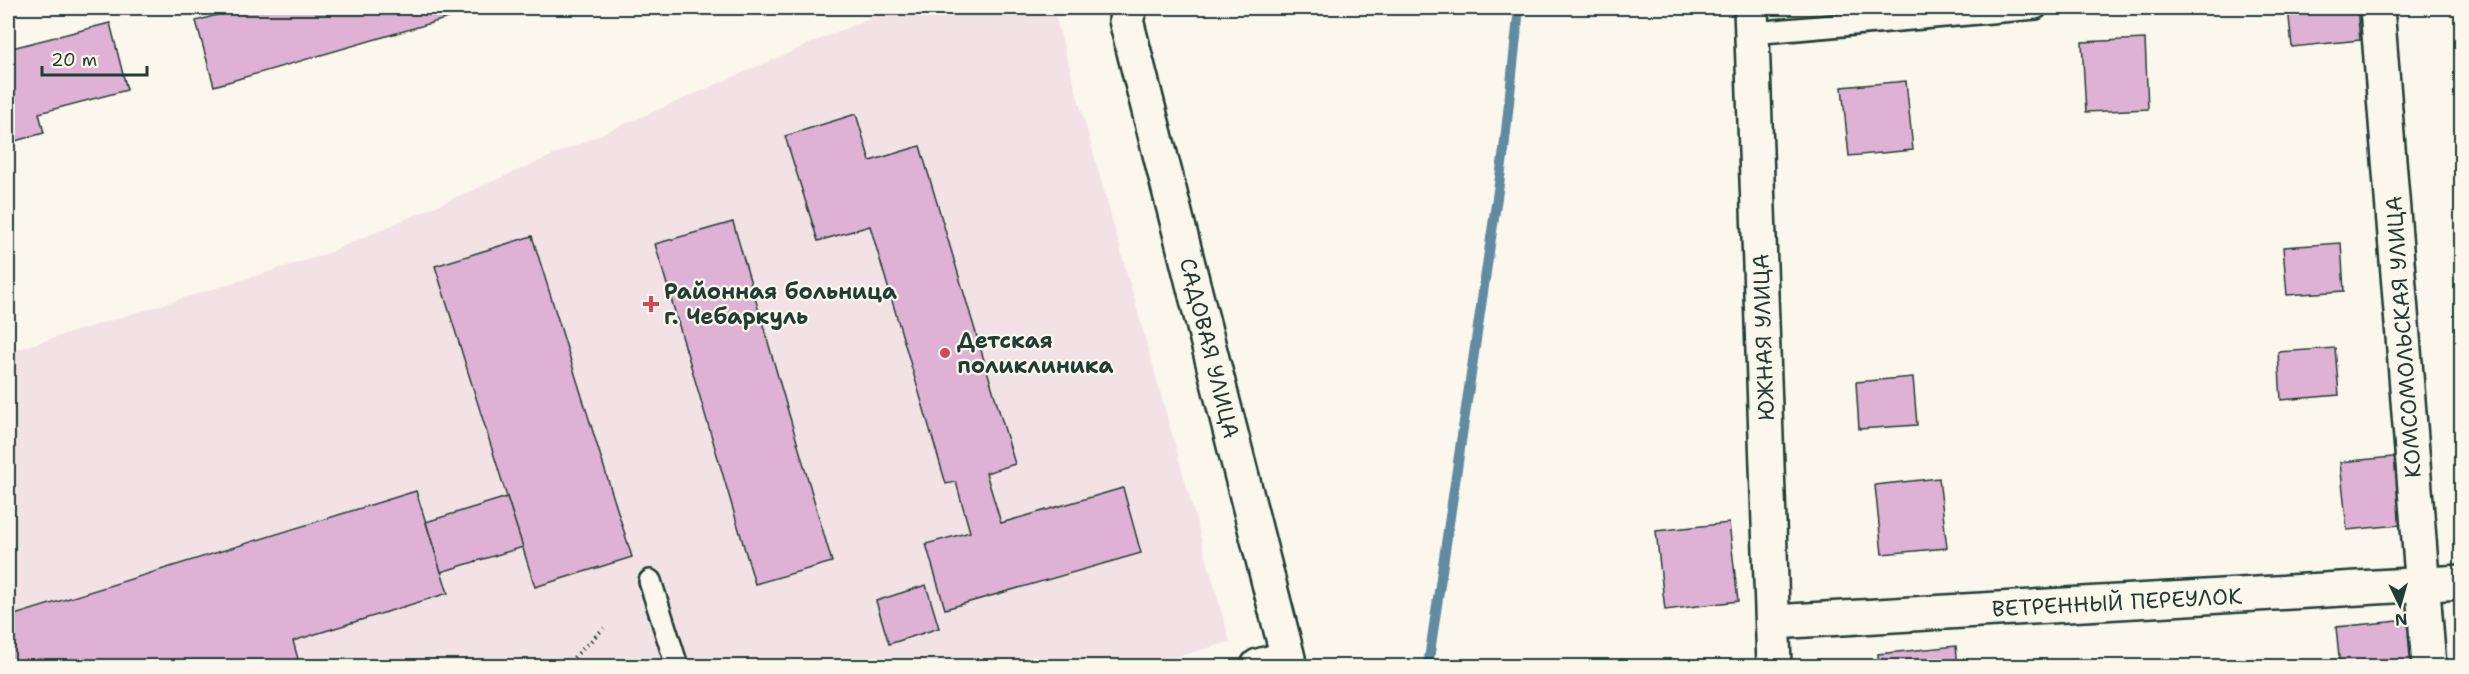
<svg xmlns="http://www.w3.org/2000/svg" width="2469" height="674" font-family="'Shantell Sans',sans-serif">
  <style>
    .built { fill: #f3e2e5 }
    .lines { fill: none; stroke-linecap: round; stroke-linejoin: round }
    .stream { stroke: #608ba1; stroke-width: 10 }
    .building { fill: #dfb2d5; stroke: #1f3d34; stroke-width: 1.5 }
    .lane-casing { stroke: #1f3d34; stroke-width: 26 }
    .street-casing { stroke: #1f3d34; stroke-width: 38 }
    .path { stroke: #1f3d34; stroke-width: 4; stroke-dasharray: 1.5 4.5; stroke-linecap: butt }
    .lane { stroke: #fbf7ec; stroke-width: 21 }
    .street { stroke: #fbf7ec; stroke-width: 33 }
    .poi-dot { fill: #d1495b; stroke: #fbf7ec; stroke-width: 2 }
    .labels { text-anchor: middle; stroke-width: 4.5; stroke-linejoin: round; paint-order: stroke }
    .poi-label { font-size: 22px; font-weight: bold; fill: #1f3d34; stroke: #fbf7ec; text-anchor: start }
    .street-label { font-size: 22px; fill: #1f3d34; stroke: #fbf7ec }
  </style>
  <rect width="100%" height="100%" fill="#fbf7ec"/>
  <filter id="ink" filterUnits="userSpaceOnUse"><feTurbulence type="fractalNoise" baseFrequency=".0167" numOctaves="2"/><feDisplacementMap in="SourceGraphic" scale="12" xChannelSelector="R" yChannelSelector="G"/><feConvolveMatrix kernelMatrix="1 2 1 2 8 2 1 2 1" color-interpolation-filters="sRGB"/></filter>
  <g filter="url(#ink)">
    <polygon class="built" points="892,8 1053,8 1230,642 1144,666 8,666 8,352 323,255"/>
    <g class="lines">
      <polyline class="stream" points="1428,666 1504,150 1519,8"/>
    </g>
    <g class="building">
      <polygon points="241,8 483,8 214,86 196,21"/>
      <polygon points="2288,8 2357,8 2360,40 2292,47"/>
      <polygon points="110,23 127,90 39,113 44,133 8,143 8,49"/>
      <polygon points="2145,39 2148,109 2086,112 2082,42"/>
      <polygon points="1906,81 1913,150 1849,156 1842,87"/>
      <polygon points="856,114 870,161 920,146 1015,464 986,473 1001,523 1123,488 1141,553 945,609 926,544 970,532 956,482 946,484 870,226 818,241 785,136"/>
      <polygon points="733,222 832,562 755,584 655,244"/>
      <polygon points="532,236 632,557 535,587 435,266"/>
      <polygon points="2341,243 2344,291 2287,295 2283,247"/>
      <polygon points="2335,348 2339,395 2281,400 2278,352"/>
      <polygon points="1913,377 1917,425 1859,429 1856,382"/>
      <polygon points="2403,456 2410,524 2347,530 2340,462"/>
      <polygon points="1939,478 1947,548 1882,554 1875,485"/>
      <polygon points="416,491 448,593 293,641 300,666 8,666 8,617"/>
      <polygon points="507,497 523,547 441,572 426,522"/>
      <polygon points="1729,523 1738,601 1665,610 1656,531"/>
      <polygon points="926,585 939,628 889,644 876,601"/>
      <polygon points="2409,620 2414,666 2340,666 2336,627"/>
      <polygon points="1956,646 1958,666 1879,666 1878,654"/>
    </g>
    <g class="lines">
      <defs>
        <g id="lane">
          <polyline points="1752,33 2036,8"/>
          <polyline points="650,581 677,666"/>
        </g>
        <g id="street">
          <polyline points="1130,8 1126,20 1288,658 1258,666"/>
          <polyline points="1751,8 1774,666"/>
          <polyline points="2377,8 2429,666"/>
          <polyline points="1773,622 2462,582"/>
        </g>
      </defs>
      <use href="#lane" class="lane-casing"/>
      <use href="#street" class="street-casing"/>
      <polyline class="path" points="565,666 604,628"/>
      <use href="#lane" class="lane"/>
      <use href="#street" class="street"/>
    </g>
  </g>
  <g class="poi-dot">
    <path d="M648 295h6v6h6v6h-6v6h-6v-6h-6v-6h6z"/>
    <circle cx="945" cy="353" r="6"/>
  </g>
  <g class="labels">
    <g class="poi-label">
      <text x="664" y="299">Районная больница<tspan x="664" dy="25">г. Чебаркуль</tspan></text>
      <text x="957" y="348">Детская<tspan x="957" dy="25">поликлиника</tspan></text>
    </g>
    <g class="street-label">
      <text transform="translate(1763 337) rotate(-92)" y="8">ЮЖНАЯ УЛИЦА</text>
      <text transform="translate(2403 337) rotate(-94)" y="8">КОМСОМОЛЬСКАЯ УЛИЦА</text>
      <text transform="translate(1210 348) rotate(76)" y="8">САДОВАЯ УЛИЦА</text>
      <text transform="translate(2117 602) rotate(-3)" y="8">ВЕТРЕННЫЙ ПЕРЕУЛОК</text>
    </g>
  </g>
  <rect width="2469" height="674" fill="none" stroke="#fbf7ec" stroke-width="30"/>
  <rect x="15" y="15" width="2439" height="644" fill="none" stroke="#1f3d34" stroke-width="2" filter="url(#ink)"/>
  <g transform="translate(2400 605) rotate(175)" stroke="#fbf7ec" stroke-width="4.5" paint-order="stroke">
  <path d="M0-4.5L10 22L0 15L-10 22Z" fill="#1f3d34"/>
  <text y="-9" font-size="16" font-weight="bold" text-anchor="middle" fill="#1f3d34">N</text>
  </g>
  <path d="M42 66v9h105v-9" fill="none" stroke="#1f3d34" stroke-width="3"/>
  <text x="51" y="66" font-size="18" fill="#1f3d34" stroke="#fbf7ec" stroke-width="4.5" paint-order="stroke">20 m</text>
</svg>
